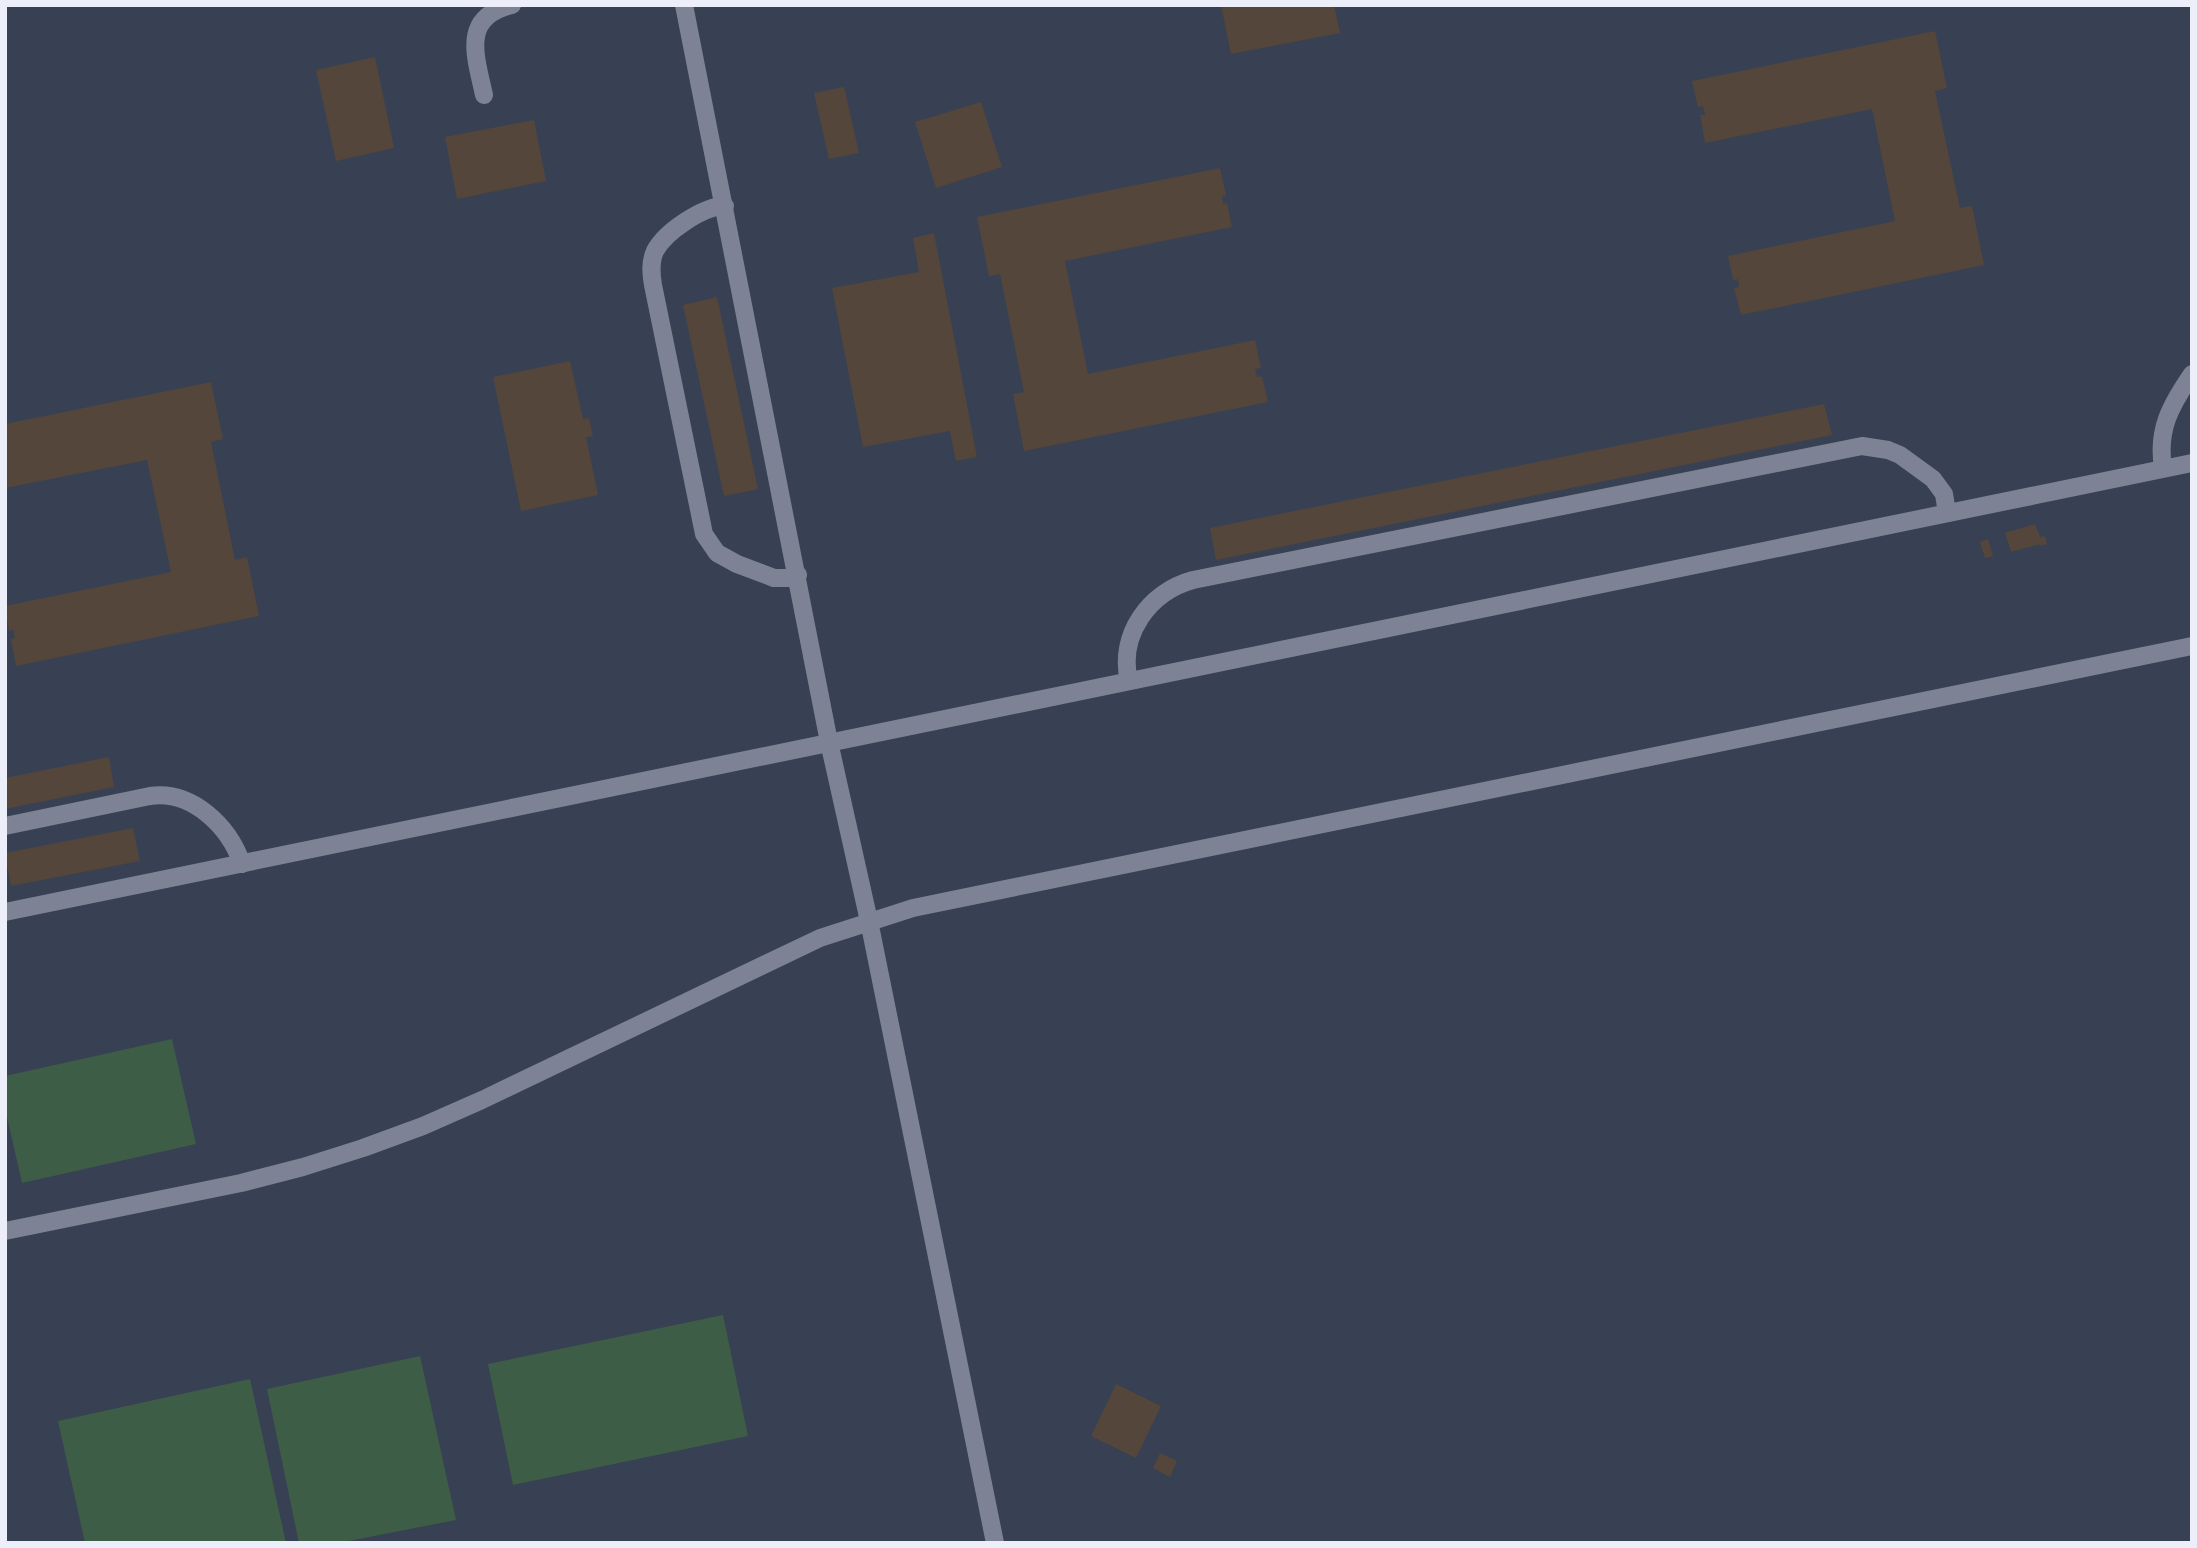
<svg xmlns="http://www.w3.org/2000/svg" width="2197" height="1548" font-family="'Alegreya Sans',sans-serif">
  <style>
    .built { fill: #384054 }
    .green { fill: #3d5d46 }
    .building { fill: #54463a }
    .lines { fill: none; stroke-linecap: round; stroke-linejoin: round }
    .minor { stroke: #7d8394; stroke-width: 18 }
  </style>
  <rect width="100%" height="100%" fill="#313645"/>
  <rect class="built" x="5" y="5" width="2187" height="1538"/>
  <g class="green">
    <polygon points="172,1039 196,1144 22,1183 5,1108 5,1076"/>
    <polygon points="723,1315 748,1436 513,1485 488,1364"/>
    <polygon points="420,1356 456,1520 338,1543 299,1543 267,1389"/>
    <polygon points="250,1379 286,1543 85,1543 58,1421"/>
  </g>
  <g class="building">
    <polygon points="1221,5 1334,5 1340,33 1231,54"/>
    <polygon points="1935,31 1947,88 1935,91 1960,208 1972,206 1984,265 1741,315 1734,288 1739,287 1738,279 1733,280 1728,256 1895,221 1872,109 1705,143 1700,115 1705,115 1703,106 1698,107 1692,81"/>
    <polygon points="375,57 394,148 336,161 316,70"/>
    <polygon points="844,87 859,153 829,159 814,93"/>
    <polygon points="981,102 1002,167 936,188 915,122"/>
    <polygon points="534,120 546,181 457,199 445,137"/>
    <polygon points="1220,168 1226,195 1222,196 1223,204 1227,203 1232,227 1065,261 1088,374 1255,340 1261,368 1255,369 1257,377 1262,376 1268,402 1024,451 1013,394 1024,392 1000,274 989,276 977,217"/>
    <polygon points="934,233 977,457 956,461 950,431 863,447 832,288 919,272 913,238"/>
    <polygon points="717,297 758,489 724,496 683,305"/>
    <polygon points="570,361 583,419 589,418 593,436 586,437 598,495 521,511 493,377"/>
    <polygon points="211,382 223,439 211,442 235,560 247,557 259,616 16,666 11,639 15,638 13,630 9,631 5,606 171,572 147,460 5,488 5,424"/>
    <polygon points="1824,404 1832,435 1216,560 1210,528"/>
    <polygon points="2035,524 2040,537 2045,536 2047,544 2041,546 2040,544 2011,552 2005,533"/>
    <polygon points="1988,539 1993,556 1985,558 1980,542"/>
    <polygon points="109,757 114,787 5,809 5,778"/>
    <polygon points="133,828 140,861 11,886 5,853"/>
    <polygon points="1116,1384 1161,1406 1136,1458 1091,1436"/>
    <polygon points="1160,1453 1177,1461 1170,1477 1153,1468"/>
  </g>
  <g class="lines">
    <g class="minor">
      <polyline points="684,5 829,742 869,921 995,1543"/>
      <path d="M484,95C476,57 460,17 512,5"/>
      <path d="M725,206C703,206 665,232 655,251C650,262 651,273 653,285L704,534L717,553L737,564L774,578H790L798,575"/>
      <path d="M2163,468C2157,430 2170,406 2192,374"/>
      <path d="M1129,681C1118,635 1149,592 1193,580L1862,446L1888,450L1900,455L1933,479L1944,494L1947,513"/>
      <path d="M5,826L150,796C192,790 229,826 242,864"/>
      <polyline points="5,912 2192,463"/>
      <polyline points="5,1231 241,1183 303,1167 363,1148 423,1126 482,1100 820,938 913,908 2192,646"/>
    </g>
  </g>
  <rect width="2197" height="1548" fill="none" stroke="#eceff9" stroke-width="14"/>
</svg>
